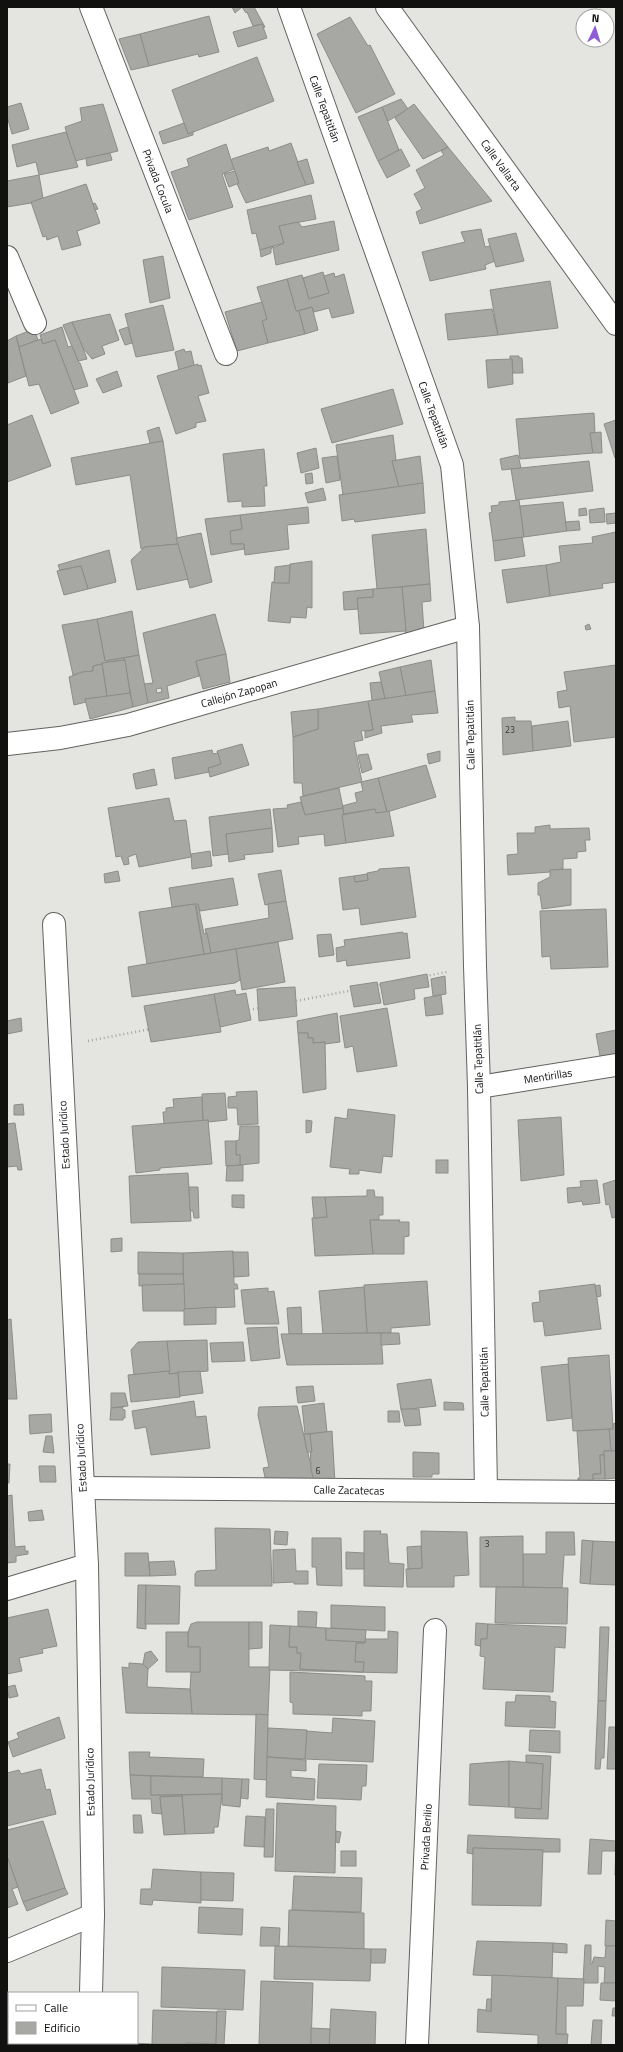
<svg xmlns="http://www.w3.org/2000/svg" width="623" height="2052" font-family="'Titillium Web',sans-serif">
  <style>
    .building { fill: #a7a8a4; stroke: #8c8d8a; fill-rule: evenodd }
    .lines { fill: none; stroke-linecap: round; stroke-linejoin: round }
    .minor-casing { stroke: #62635f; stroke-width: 24 }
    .path { stroke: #a4a5a2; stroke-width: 2.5; stroke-dasharray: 1 3; stroke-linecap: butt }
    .minor { stroke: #fff; stroke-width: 22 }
    .labels { text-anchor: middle; stroke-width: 3; stroke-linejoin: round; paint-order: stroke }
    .number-label { font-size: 9px; fill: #363735 }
    .street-label { font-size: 11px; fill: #111110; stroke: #fff }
  </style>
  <rect width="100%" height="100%" fill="#e4e5e1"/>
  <g class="building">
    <polygon points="232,7 254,7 265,27 263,28 262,24 253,26 247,12 246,13 242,7 235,13"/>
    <polygon points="209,16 219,52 199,57 198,54 149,66 140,34"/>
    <polygon points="350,17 368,46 370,45 395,94 356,113 317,34"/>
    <polygon points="262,24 267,38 238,47 233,32"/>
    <polygon points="140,34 149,66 131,70 119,39"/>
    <polygon points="257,57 274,101 188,134 172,90"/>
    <polygon points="401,99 408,109 388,121 382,107"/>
    <polygon points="21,103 29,129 12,134 7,116 7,107"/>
    <polygon points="103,104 118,151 75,161 65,127 82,121 80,108"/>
    <polygon points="414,104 448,147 423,159 395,118"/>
    <polygon points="382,107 399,150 378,161 358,117"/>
    <polygon points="184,123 188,134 193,132 193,135 163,144 159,132"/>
    <polygon points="66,132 78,167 39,175 36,162 17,167 12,145"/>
    <polygon points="291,143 306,185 246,203 237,184 239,183 231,161 232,159 268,147 269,151"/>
    <polygon points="226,144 234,169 222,174 233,207 189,220 171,172 189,166 187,159"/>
    <polygon points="448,147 492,201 420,224 416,212 422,209 414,194 425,188 416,170 444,155 441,151"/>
    <polygon points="401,149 410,166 387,178 378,161"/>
    <polygon points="110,153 112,160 87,166 86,158"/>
    <polygon points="307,159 314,183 306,185 297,162"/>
    <polygon points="235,171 239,183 229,187 224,174"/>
    <polygon points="39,175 43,198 31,203 7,207 7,181"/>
    <polygon points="86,184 100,223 77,231 81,245 62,250 58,236 47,240 46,236 43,237 31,202"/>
    <polygon points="311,195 316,219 279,226 284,243 260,250 256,233 252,234 247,210"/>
    <polygon points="95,203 98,209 95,210 93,204"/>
    <polygon points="334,221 339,250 276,265 273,248 284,243 279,226 298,222 302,227"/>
    <polygon points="481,229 485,247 490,246 495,261 485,265 486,269 430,281 422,252 465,242 461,232"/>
    <polygon points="516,233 524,261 496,267 488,239"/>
    <polygon points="274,246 271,249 271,253 261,257 260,250"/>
    <polygon points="163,256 170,298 150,303 143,260"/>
    <polygon points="323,272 329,293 309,299 303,278"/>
    <polygon points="334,273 335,277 344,274 354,313 332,318 329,308 314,312 312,307 296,311 287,279 302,275 309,299 329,293 324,276"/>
    <polygon points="287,279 296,311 299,311 305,334 268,343 262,321 267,319 257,287"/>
    <polygon points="550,281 558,328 498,335 490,290"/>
    <polygon points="262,302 267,319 262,321 268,343 237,351 225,312"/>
    <polygon points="163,305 174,350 136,357 125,314"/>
    <polygon points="312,307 318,330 305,334 299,311"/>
    <polygon points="492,309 498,335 448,340 445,314"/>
    <polygon points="110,314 119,340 102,346 105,354 92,359 83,348 72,322"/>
    <polygon points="72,322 83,348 87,359 78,361 63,325"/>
    <polygon points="62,327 68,347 72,346 79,363 80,363 88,386 74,390 55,340 43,344 40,335"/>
    <polygon points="128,327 132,343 125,345 119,330"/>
    <polygon points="34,329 38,340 19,347 16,336"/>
    <polygon points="16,336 26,376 8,383 7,341"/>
    <polygon points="41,339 43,344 55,340 79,403 51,414 39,384 29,386 19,347"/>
    <polygon points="184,349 185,352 191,351 194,365 179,370 175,352"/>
    <polygon points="510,356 519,356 519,358 522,358 523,373 513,373 512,359 510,359"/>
    <polygon points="512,359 513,384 488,388 486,360"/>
    <polygon points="198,364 198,366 201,365 209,393 198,396 206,421 196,423 196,427 176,434 157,376"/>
    <polygon points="117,371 122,386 103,393 96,379"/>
    <polygon points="393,389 403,424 332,443 321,409"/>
    <polygon points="594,413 595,433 590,433 593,453 520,459 516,419"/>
    <polygon points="32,415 51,466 7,482 7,425"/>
    <polygon points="616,420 616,458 615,458 604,424"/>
    <polygon points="159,427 163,441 150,443 147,431"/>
    <polygon points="601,432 602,453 593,453 590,433"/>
    <polygon points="393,435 396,460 392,461 399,487 343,495 336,445"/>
    <polygon points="163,441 178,544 145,547 141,549 130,475 76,485 71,458"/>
    <polygon points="316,448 319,468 301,473 297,453"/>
    <polygon points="264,449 267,486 264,486 265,506 242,507 242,501 228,502 223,454"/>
    <polygon points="518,455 521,468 502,470 500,459"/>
    <polygon points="337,456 340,480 326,483 322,458"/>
    <polygon points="420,456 423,483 399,487 392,461"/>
    <polygon points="589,461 593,491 516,500 511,469"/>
    <polygon points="312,473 313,483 306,484 305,474"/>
    <polygon points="423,483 425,513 355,522 354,519 342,521 339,495"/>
    <polygon points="323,488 326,500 308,503 305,493"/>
    <polygon points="519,500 524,537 493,541 489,513 492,512 491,506 499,505 499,502"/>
    <polygon points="563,502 567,531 524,537 520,506"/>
    <polygon points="308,507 309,523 287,525 289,549 245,555 244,544 231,544 230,531 242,529 240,515"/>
    <polygon points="586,508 587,515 579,516 579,509"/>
    <polygon points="604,508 605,522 590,523 589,510"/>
    <polygon points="616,513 616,523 607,524 606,514"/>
    <polygon points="240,515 242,529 230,531 231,544 244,544 244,549 211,555 205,519"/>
    <polygon points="579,521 580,530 567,531 565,522"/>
    <polygon points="426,529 430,584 377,589 372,535"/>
    <polygon points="616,532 616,582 602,584 603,588 550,596 546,565 561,562 559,546 593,543 592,537"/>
    <polygon points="201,533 212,582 190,588 176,538"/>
    <polygon points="522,537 525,556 495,561 493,541"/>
    <polygon points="178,544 188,579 137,590 131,560 145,547"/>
    <polygon points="109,550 116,582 88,589 81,566 60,570 58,565"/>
    <polygon points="312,561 312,608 307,607 306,618 291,617 290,623 268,621 272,582 289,583 290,564"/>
    <polygon points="290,565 289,583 274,583 275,567"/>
    <polygon points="546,565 550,596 507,603 502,570"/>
    <polygon points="81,566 88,589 64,595 57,571"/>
    <polygon points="430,584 431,601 422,602 424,632 404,635 406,631 402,587"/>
    <polygon points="402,587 406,631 360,634 357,598 373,597 373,589"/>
    <polygon points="373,589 373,597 357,598 358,609 344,610 343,592"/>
    <polygon points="132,611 139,655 105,661 97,619"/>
    <path d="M215,614L226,654L196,661L199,676L167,686L169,698L148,703L144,684L153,683L143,633ZM161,688L162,692L157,693L156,689Z"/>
    <polygon points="97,619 105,661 124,658 125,660 102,663 102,664 93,666 93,671 73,675 62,625"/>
    <polygon points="589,624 591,629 586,630 585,626"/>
    <polygon points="226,654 230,682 203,689 196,661"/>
    <polygon points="139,655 148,703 133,707 124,658"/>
    <polygon points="125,660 130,693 107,697 102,663"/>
    <polygon points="431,660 435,691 406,696 400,667"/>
    <polygon points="102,664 107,697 85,699 86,702 74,705 69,677 82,672 93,671 93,666"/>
    <polygon points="616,665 616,737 574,742 570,706 559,708 557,692 567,690 564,672"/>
    <polygon points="400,667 406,696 385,699 379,672"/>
    <polygon points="381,682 385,699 372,701 370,683"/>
    <polygon points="435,691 438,713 411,715 413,722 381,726 382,733 365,738 365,731 373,730 368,701"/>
    <polygon points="130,693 133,707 90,719 85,699"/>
    <polygon points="368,701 373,730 361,731 363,740 354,742 362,782 303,796 302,783 294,783 293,737 318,729 318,709"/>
    <polygon points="318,709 318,729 293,737 291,712"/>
    <polygon points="515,717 515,721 531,721 533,751 503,755 502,718"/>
    <polygon points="568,721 571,746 533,751 532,726"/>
    <polygon points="242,744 249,765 210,777 208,768 221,764 217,751"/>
    <polygon points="212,750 213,754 218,753 221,764 208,768 209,772 175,779 172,758"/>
    <polygon points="440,751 440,761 429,764 427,754"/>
    <polygon points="368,754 372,769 362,773 358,755"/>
    <polygon points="426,765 436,797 387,812 378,778"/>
    <polygon points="154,769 157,785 136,789 133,774"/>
    <polygon points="378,778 387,812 376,813 375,809 344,814 342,806 357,802 355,793 363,791 361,782"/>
    <polygon points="339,788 343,808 305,815 300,797"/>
    <polygon points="169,798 174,821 186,820 191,857 139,867 136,854 128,857 129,864 124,865 121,856 116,857 108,808"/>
    <polygon points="301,802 305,815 343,808 346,843 325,846 324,834 298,837 299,844 278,847 273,809 288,808 287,805"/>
    <polygon points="270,809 272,828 226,834 228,854 213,856 209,817"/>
    <polygon points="375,809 376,813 389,811 394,836 346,843 342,815"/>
    <polygon points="550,825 550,829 589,828 590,840 585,840 586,851 577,852 577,858 563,859 563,869 550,870 550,872 508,875 507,855 518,854 517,833 535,833 535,827"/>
    <polygon points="272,828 273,852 244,855 245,859 229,862 226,834"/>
    <polygon points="210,851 212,866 192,869 191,854"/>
    <polygon points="409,867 416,917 361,925 359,908 343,910 339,878 354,876 355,882 368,880 367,873 378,871 379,869"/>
    <polygon points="571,869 571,905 542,909 540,895 538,895 538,883 550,877 550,870"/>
    <polygon points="281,870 286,901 265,905 258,874"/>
    <polygon points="118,871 120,881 105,883 104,874"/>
    <polygon points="367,874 368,880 355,882 354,876"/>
    <polygon points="233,878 238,905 200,911 198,904 195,904 172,907 169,888"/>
    <polygon points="286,901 293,939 211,953 205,929 269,918 268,904"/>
    <polygon points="195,904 204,954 147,964 139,912"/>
    <polygon points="198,904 204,934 207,933 211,953 204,954 196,905"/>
    <polygon points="606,909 608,967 551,969 550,956 542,957 540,911"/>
    <polygon points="403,932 403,934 407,933 410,958 347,966 346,960 337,962 336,948 345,946 344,940"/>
    <polygon points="331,934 334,955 319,957 317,935"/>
    <polygon points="278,942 285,982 242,990 236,949"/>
    <polygon points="236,949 240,980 235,983 132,997 128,967"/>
    <polygon points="427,974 429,987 414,989 415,999 384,1005 380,983"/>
    <polygon points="445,976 446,994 433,996 431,979"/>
    <polygon points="377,982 381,1003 354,1007 350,986"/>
    <polygon points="295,987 297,1016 259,1021 257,989"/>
    <polygon points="235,990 236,995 246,993 251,1020 220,1027 214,994"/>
    <polygon points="214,994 221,1032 151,1042 144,1006"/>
    <polygon points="441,995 443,1014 426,1016 424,998"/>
    <polygon points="387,1008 397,1066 357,1072 353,1046 345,1048 340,1016"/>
    <polygon points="337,1013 340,1042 325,1044 325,1042 313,1043 313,1038 308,1038 308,1033 298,1033 297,1021"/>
    <polygon points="21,1018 22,1031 7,1034 7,1021"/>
    <polygon points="616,1030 616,1064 602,1067 596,1034"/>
    <polygon points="298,1033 308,1033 308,1038 313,1038 313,1043 325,1042 326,1089 303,1093"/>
    <polygon points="257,1091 258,1124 238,1125 237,1108 228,1108 228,1097 237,1096 236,1092"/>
    <polygon points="225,1093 227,1120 208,1122 208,1120 203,1121 202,1094"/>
    <polygon points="202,1097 203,1121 164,1124 163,1112 166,1112 166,1108 174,1107 173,1099"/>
    <polygon points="23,1104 24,1115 14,1115 14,1105"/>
    <polygon points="348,1109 395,1115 392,1157 383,1156 381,1173 359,1170 359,1174 349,1174 350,1169 330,1167 335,1117 347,1119"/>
    <polygon points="561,1117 564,1175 521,1181 518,1120"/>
    <polygon points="208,1120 212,1164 160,1168 160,1170 136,1173 132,1126"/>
    <polygon points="306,1120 312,1121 311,1132 306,1133"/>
    <polygon points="15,1123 22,1170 18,1170 17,1166 7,1167 7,1124"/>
    <polygon points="240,1126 259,1126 259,1163 240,1165 240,1155 236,1155 236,1141 239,1140"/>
    <polygon points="225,1141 236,1141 236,1155 240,1155 240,1165 226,1166"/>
    <rect x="436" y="1160" width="12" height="13"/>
    <polygon points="243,1165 243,1181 226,1181 227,1166"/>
    <polygon points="188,1173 191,1221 131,1223 129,1176"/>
    <polygon points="597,1180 600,1203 583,1205 582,1201 568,1203 567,1188 581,1187 580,1181"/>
    <polygon points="616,1180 616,1217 612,1218 609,1204 606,1205 603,1184"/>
    <polygon points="189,1187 198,1187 199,1218 194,1218 193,1211 190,1211"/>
    <polygon points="367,1190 374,1190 375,1197 383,1197 383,1215 379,1215 379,1220 370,1220 373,1254 315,1256 312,1218 327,1217 325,1197 367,1196"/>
    <polygon points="232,1195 244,1195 244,1208 232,1207"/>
    <polygon points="312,1197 325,1197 327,1217 314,1218"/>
    <polygon points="370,1220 400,1220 399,1222 409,1222 409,1236 404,1237 404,1254 373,1254"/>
    <polygon points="122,1238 122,1251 111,1252 111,1239"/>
    <polygon points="233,1251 234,1284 237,1284 238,1289 234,1289 235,1307 184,1309 183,1253"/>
    <polygon points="138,1252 183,1253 183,1274 138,1274"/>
    <polygon points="233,1252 248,1252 249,1276 234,1277"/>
    <polygon points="139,1274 183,1274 184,1284 139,1286"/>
    <polygon points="427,1281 430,1325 391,1328 391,1333 367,1333 364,1285"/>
    <polygon points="184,1284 185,1311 143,1311 142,1285"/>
    <polygon points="595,1284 601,1329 545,1336 543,1321 534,1322 532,1303 540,1302 539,1291"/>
    <polygon points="600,1285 601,1296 597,1297 595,1286"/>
    <polygon points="364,1287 367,1333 323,1334 319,1291"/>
    <polygon points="268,1288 268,1292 274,1291 279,1324 245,1324 241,1290"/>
    <polygon points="216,1307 216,1324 184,1325 184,1309"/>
    <polygon points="301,1307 302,1334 289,1334 287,1308"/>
    <polygon points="11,1319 17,1399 7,1399 7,1320"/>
    <polygon points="277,1327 280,1358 251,1361 247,1328"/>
    <polygon points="381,1333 383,1364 287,1365 281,1334"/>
    <polygon points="381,1333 399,1333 400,1344 381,1345"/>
    <polygon points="207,1340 208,1371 169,1374 167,1341"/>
    <polygon points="167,1341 170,1371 134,1375 131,1350 138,1342"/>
    <polygon points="243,1342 245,1361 212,1362 210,1343"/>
    <polygon points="609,1355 613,1429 573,1431 568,1358"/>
    <polygon points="568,1364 572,1418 547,1421 541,1367"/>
    <polygon points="169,1371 169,1374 178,1373 180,1397 131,1402 128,1375"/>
    <polygon points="200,1371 203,1393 180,1396 178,1372"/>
    <polygon points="431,1379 436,1406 401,1410 397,1384"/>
    <polygon points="313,1386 315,1401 298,1403 296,1387"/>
    <polygon points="111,1393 125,1393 128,1406 111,1408"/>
    <polygon points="194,1401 196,1417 206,1416 210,1448 151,1455 146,1427 135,1429 132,1411"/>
    <polygon points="444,1402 463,1403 464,1410 444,1410"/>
    <polygon points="324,1403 327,1432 305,1434 302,1406"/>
    <polygon points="297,1406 315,1483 266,1482 263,1468 269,1467 258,1415 259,1407"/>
    <polygon points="123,1407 122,1409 125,1410 125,1418 123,1418 123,1420 110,1420 111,1408"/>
    <polygon points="401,1409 419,1409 421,1425 405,1426"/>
    <polygon points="388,1411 399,1411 400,1422 388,1422"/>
    <polygon points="51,1414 52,1432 30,1434 29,1415"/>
    <polygon points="616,1423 616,1451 611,1451 609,1429 613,1429 613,1424"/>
    <polygon points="609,1429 611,1451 604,1451 604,1455 600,1455 601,1474 593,1474 593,1486 578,1486 578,1478 580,1478 577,1431"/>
    <polygon points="332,1431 335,1483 315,1483 311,1470 310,1434"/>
    <polygon points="304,1434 310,1434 312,1452 307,1452"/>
    <polygon points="46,1436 52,1436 54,1453 43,1452"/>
    <polygon points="604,1451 616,1451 616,1478 605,1479"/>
    <polygon points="413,1452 439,1453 439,1474 432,1474 432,1477 413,1477"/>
    <polygon points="600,1455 604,1455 605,1479 593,1479 593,1474 601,1474"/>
    <polygon points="7,1464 10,1464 9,1483 7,1483"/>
    <polygon points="39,1466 55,1466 56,1482 40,1482"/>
    <polygon points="12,1495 15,1547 25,1546 25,1551 28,1551 28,1554 16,1556 16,1562 7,1563 7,1496"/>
    <polygon points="42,1510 44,1520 29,1521 28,1512"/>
    <polygon points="215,1528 270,1529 272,1586 195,1586 195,1574 197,1571 216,1570"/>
    <polygon points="275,1531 288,1532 287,1545 274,1544"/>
    <polygon points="364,1531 381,1531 380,1534 387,1534 389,1563 404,1564 403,1587 364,1586"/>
    <polygon points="421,1531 467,1532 469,1575 454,1576 454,1587 407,1587 406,1569 422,1568"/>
    <polygon points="546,1532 574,1532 575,1555 564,1555 562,1588 523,1587 523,1554 546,1554"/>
    <polygon points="523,1536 523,1587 480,1587 480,1537"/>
    <polygon points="312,1538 341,1538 342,1586 317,1585 316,1567 312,1567"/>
    <polygon points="582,1540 593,1541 590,1584 580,1583"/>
    <polygon points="593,1541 616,1542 616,1585 590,1584"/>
    <polygon points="421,1546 422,1568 408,1569 407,1547"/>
    <polygon points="295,1549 296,1571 308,1571 308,1584 294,1584 294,1582 273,1583 273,1550"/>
    <polygon points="346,1552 364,1553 364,1569 346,1569"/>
    <polygon points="125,1553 148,1553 150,1576 125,1576"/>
    <polygon points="174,1561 176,1575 150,1576 149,1562"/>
    <polygon points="138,1585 146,1585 146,1629 137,1628"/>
    <polygon points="146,1585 180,1586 179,1624 145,1624"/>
    <polygon points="496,1587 568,1588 567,1624 495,1623"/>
    <polygon points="331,1605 385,1607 385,1631 331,1628"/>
    <polygon points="48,1609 57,1646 42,1649 43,1653 19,1658 22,1671 7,1674 7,1618"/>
    <polygon points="298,1611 317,1612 316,1628 298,1626"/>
    <polygon points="197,1622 249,1622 249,1667 270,1667 268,1715 192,1714 190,1690 191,1672 200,1672 200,1647 188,1647 188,1632 191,1624"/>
    <polygon points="249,1622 262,1622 262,1648 249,1649"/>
    <polygon points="476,1623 488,1624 487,1639 481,1639 480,1646 475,1645"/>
    <polygon points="488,1624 566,1627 565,1648 555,1647 553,1692 483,1689 485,1657 480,1656 481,1639 487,1639"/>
    <polygon points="270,1625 290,1626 289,1647 297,1647 297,1653 301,1653 300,1669 363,1672 364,1662 355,1662 356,1643 365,1643 365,1639 388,1639 388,1631 398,1632 397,1673 269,1670"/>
    <polygon points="290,1626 326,1628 326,1640 365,1642 365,1643 356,1643 355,1662 364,1662 363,1672 300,1669 301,1653 297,1653 297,1647 289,1647"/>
    <polygon points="600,1627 609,1627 606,1701 598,1701"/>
    <polygon points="326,1628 366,1630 365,1642 326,1640"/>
    <polygon points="166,1632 188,1632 188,1647 200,1647 200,1672 166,1672"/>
    <polygon points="151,1651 158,1660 148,1669 143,1664 145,1653"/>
    <polygon points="129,1663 143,1664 148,1669 147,1687 190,1689 192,1714 126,1713 122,1667 129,1668"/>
    <polygon points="290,1672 365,1676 365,1681 372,1681 371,1711 362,1711 362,1716 293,1714 293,1703 290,1702"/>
    <polygon points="15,1685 18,1696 9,1698 7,1687"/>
    <polygon points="516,1695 550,1696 550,1701 556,1702 555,1728 505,1726 506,1702 515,1702"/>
    <polygon points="598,1701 606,1701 604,1758 601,1758 600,1769 595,1769"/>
    <polygon points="256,1714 268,1715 267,1780 254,1779"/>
    <polygon points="59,1717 65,1738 13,1757 8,1742 19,1738 17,1733"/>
    <polygon points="333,1718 375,1721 373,1762 305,1759 306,1731 332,1733"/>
    <polygon points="609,1727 616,1727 616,1769 607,1769"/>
    <polygon points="268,1728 307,1730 305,1759 267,1757"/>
    <polygon points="530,1730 560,1731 560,1753 529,1751"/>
    <polygon points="129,1752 150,1752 149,1757 204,1759 203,1777 130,1775"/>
    <polygon points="526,1755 551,1756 548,1819 515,1818 515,1807 541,1809 543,1764 526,1762"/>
    <polygon points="267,1757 306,1760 306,1771 291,1770 291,1777 315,1779 314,1800 266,1797"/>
    <polygon points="509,1761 509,1807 469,1805 470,1764"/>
    <polygon points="509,1761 543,1764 541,1809 509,1807"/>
    <polygon points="319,1764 367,1765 366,1786 362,1786 361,1800 317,1798"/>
    <polygon points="41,1769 46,1790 50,1789 56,1814 7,1826 7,1773 19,1770 21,1774"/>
    <polygon points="130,1775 151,1776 151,1795 182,1795 182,1796 160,1797 162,1814 152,1813 151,1799 132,1799"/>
    <polygon points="151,1776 222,1778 222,1794 151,1795"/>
    <polygon points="222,1778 242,1779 240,1807 222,1805"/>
    <polygon points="242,1779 249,1779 248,1799 241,1798"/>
    <polygon points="222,1794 218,1827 214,1827 214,1833 185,1834 182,1795"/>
    <polygon points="182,1796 185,1834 164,1835 160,1797"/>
    <polygon points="277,1803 336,1806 335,1873 275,1871"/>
    <polygon points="266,1809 274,1809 273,1857 264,1857"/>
    <polygon points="133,1815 141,1815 143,1833 134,1833"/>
    <polygon points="246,1816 265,1817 264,1847 244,1846"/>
    <polygon points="43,1821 65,1888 23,1902 7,1856 7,1830"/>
    <polygon points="336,1831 341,1832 339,1843 336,1842"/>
    <polygon points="468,1835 560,1839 560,1852 542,1852 543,1850 473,1848 473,1854 467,1853"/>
    <polygon points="590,1839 616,1841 615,1851 602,1851 601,1874 588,1874"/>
    <polygon points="616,1841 616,1875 615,1875"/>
    <polygon points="473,1848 543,1850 541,1906 472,1905"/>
    <rect x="341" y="1851" width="15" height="15"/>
    <polygon points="7,1856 18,1887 12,1889 18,1904 7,1908"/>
    <polygon points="153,1869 201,1872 201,1903 153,1900 152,1905 140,1904 141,1889 151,1889"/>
    <polygon points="201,1872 234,1873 233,1901 201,1900"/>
    <polygon points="294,1876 362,1878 361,1912 292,1910"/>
    <polygon points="65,1888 68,1894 27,1911 23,1902"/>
    <polygon points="199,1907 243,1909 242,1935 198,1933"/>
    <polygon points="289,1910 364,1913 364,1949 288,1946"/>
    <polygon points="606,1920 616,1921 616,1946 605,1946"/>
    <polygon points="261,1927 280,1928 279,1946 260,1946"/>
    <polygon points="477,1941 553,1943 552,1978 473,1975"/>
    <polygon points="553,1943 567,1944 567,1953 553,1952"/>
    <polygon points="585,1945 591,1945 591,1964 592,1964 594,1957 605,1958 606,1946 616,1946 616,1983 604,1983 605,1967 598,1966 598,1983 583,1983"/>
    <polygon points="275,1946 371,1949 370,1981 274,1979"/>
    <polygon points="371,1949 386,1949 385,1963 371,1963"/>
    <polygon points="162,1967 245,1970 243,2010 161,2007"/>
    <polygon points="492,1975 558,1978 556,2034 568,2034 567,2045 538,2045 538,2035 477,2032 478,2009 491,2011"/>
    <polygon points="558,1978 584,1979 583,2006 566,2006 566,2034 556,2034"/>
    <polygon points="261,1981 313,1983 311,2045 259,2045"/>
    <polygon points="601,1983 616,1983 616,2001 600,2000"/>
    <polygon points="487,1999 491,1999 491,2011 486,2011"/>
    <polygon points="9,2004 9,2043 24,2043 24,2045 7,2045 7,2005"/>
    <polygon points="613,2008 616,2008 616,2016 612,2016"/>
    <polygon points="331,2009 376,2012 375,2045 329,2045"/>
    <polygon points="153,2010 217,2012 216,2044 152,2044"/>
    <polygon points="217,2011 226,2011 224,2045 185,2045 186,2043 216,2044"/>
    <polygon points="593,2020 602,2020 601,2045 591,2045"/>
    <polygon points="311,2028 330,2029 329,2045 311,2045"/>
    <polygon points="130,2043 152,2044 160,2045 130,2045"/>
  </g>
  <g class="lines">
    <defs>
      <g id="minor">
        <polyline points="91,7 226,354"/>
        <polyline points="289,7 452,465 468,627 475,966 479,1087 486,1491"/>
        <polyline points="387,7 616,324"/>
        <polyline points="7,257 35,323"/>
        <polyline points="7,744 60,738 128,725 468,627"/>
        <polyline points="54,924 87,1565 93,1915 91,1993"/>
        <polyline points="479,1087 616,1065"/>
        <polyline points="83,1488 616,1492"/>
        <polyline points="7,1589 87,1565"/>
        <polyline points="7,1951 93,1915"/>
        <polyline points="89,2045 89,2043"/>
        <polyline points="417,2045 435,1630"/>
      </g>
    </defs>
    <use href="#minor" class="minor-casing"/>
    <polyline class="path" points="88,1041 447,972"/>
    <use href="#minor" class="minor"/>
  </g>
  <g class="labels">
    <g class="number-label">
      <text x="510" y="733">23</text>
      <text x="318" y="1474">6</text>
      <text x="487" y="1547">3</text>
    </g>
    <g class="street-label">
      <text transform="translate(325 109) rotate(70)" y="4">Calle Tepatitlán</text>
      <text transform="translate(501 165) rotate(54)" y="4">Calle Vallarta</text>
      <text transform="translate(158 181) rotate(69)" y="4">Privada Cocula</text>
      <text transform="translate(434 415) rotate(70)" y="4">Calle Tepatitlán</text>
      <text transform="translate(239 693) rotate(-16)" y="4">Callejón Zapopan</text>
      <text transform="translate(470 735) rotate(-91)" y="4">Calle Tepatitlán</text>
      <text transform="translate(478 1059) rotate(-92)" y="4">Calle Tepatitlán</text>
      <text transform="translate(548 1076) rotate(-9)" y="4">Mentirillas</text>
      <text transform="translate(64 1135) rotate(-93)" y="4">Estado Jurídico</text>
      <text transform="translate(484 1382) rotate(-91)" y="4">Calle Tepatitlán</text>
      <text transform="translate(81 1458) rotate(-93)" y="4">Estado Jurídico</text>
      <text transform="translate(349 1490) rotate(1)" y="4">Calle Zacatecas</text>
      <text transform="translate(90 1782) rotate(-91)" y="4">Estado Jurídico</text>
      <text transform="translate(426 1837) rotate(-87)" y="4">Privada Berilio</text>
    </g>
  </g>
  <rect width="623" height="2052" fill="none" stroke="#111110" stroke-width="16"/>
  <rect x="8" y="1992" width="130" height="52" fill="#ffffff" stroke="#a0a09f"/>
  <rect x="16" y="2005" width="20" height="6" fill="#ffffff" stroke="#a0a09f"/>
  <text x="44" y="2012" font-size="12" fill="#111110">Calle</text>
  <rect x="16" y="2022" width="20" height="12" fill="#a7a8a4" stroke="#a0a09f"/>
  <text x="44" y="2032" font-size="12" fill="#111110">Edificio</text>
  <g transform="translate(595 28) rotate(4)"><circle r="19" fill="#ffffff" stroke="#a0a09f"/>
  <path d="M0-3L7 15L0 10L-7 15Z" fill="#8e5dd6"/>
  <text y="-6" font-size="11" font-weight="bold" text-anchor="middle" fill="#111110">N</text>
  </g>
</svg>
